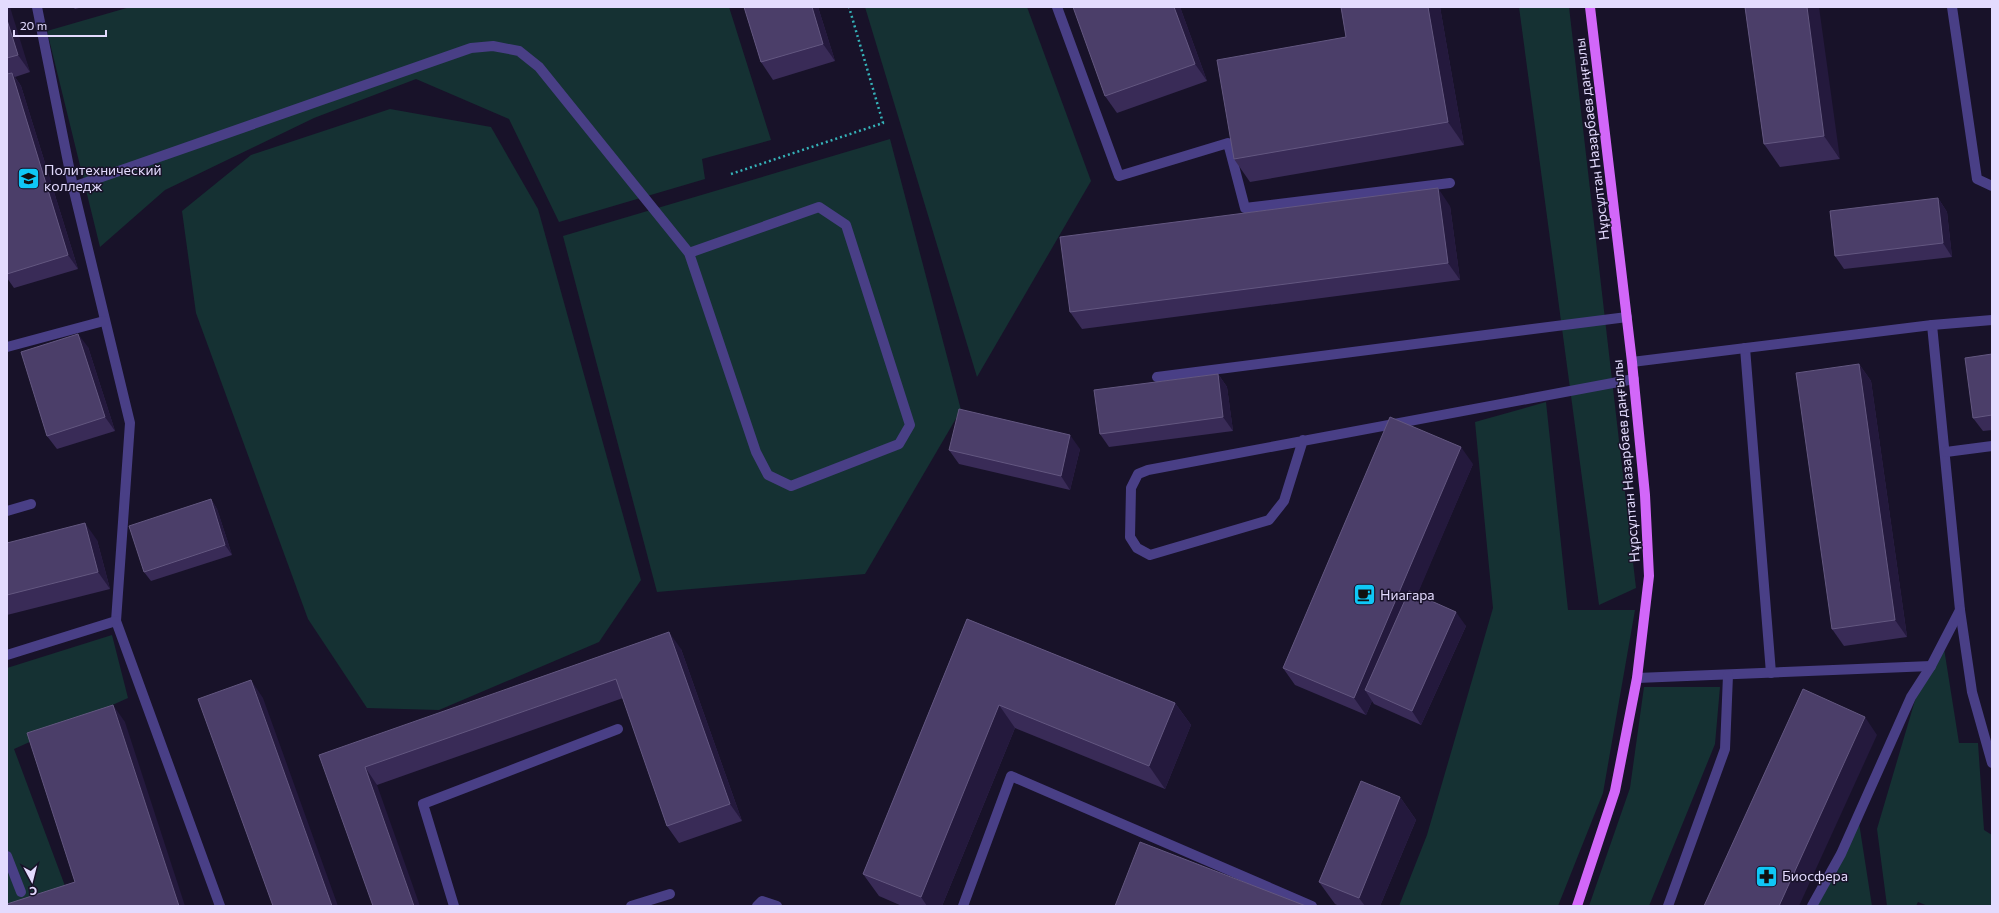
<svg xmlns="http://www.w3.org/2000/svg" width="1999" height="913" font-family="Commissioner,sans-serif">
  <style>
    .green { fill: #153133 }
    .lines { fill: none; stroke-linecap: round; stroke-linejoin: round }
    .path { stroke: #35b2b8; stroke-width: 2.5; stroke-dasharray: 2 3; stroke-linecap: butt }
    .minor { stroke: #493f86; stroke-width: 10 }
    .major { stroke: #d267f9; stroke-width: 10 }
    .wall { fill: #392b57 }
    .shaded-wall { fill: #24193d }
    .building { fill: #4b3e69; stroke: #635780 }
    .labels { text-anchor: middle; stroke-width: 3; stroke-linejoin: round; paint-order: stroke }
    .street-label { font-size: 14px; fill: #e3dbfe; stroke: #181229 }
    .poi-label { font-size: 14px; fill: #e3dbfe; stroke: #181229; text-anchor: start }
  </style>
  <rect width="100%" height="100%" fill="#181229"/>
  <g class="green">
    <polygon points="130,7 729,7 771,140 702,159 705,179 559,222 509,119 416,79 314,118 165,190 100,247 47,31"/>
    <polygon points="865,7 1027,7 1091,181 977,377"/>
    <polygon points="1519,7 1569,7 1636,588 1599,605"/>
    <polygon points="390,109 491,127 538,209 641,580 599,642 439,710 367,708 308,619 196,313 182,211 251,155"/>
    <polygon points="890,139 961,410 865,574 657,592 563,236"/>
    <polygon points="1546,402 1568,610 1635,610 1603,793 1558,906 1399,906 1427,835 1493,608 1475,422"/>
    <polygon points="112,635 128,698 14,749 68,894 7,906 7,668"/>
    <polygon points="1943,642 1959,743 1978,743 1984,830 1992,835 1992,906 1928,906 1918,902 1916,906 1887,906 1877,829 1921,680"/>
    <polygon points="1644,687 1720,687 1715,744 1649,906 1589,906 1630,788"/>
    <polygon points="1859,823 1872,906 1815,906"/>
  </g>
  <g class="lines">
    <polyline class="path" points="731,174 883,123 849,7"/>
    <g class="minor">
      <polyline points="37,7 73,187 130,423 116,621"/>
      <polyline points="1057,7 1119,176 1228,143 1245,208 1450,183"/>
      <polyline points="1952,7 1977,179 1992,186"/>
      <polyline points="73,187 471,48 493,46 519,51 539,67 689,253 756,452 768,475 791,486 899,444 910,425 846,225 819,207 689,253"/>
      <polyline points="1932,325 1960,610 1972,692 1992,763"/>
      <polyline points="7,347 104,321"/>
      <polyline points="1745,348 1771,673"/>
      <polyline points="1632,362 1932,325 1992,320"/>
      <polyline points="1157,377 1627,317"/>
      <polyline points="1303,440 1284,501 1269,520 1150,555 1137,548 1130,537 1131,488 1138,474 1148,470 1634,379"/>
      <polyline points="1946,452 1992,446"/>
      <polyline points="7,511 31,504"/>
      <polyline points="7,655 116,621 220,906"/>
      <polyline points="1637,678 1931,666"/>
      <polyline points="7,856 21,892"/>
      <polyline points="454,906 423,804 618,729"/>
      <polyline points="631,906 670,894"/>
      <polyline points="757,906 762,901 777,906"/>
      <polyline points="963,906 1011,776 1312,906"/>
      <polyline points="1668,906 1725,749 1728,675"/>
      <polyline points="1812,906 1841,854 1911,697 1931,666 1960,610"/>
    </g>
    <polyline class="major" points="1577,906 1615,791 1637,678 1649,576 1645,495 1632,362 1590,7"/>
  </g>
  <g class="wall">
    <polygon points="7,7 30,72 15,77 21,86 78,269 14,288 7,278"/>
    <polygon points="73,7 83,7 75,9"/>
    <polygon points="744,7 818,7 835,61 773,80 761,62"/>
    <polygon points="1180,7 1207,81 1117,113 1105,96"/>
    <polygon points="1341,7 1440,7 1464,145 1250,182 1234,159 1346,37"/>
    <polygon points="1745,7 1840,159 1780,167 1764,144"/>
    <polygon points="1938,198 1947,212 1952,257 1844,269 1835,256"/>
    <polygon points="1450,206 1460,280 1082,329 1070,312"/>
    <polygon points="88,347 115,431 57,449 47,436"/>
    <polygon points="1992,354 1992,430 1983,431 1973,418"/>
    <polygon points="1859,364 1871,381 1907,637 1844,646 1832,629"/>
    <polygon points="1218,374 1227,387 1233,431 1109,447 1100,434"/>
    <polygon points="1080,449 1070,490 959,464 949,450"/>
    <polygon points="1473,464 1417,594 1466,626 1421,725 1374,704 1372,701 1366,715 1295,685 1283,668"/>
    <polygon points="211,499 217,509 232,555 151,581 144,572"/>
    <polygon points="97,540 110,589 7,615 7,543"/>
    <polygon points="967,619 1175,703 1191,725 1165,789 1015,728 942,906 902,906 879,896 863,874"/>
    <polygon points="681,649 742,821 679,843 667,826 623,698 377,785 319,755"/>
    <polygon points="1400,797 1416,820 1380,906 1339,906 1335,904 1319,882"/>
  </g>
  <g class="shaded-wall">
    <polygon points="7,7 10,7 30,72 18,55 7,20"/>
    <polygon points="812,7 818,7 835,61 823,44"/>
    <polygon points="1174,7 1180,7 1207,81 1195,64"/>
    <polygon points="1428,7 1440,7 1464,145 1448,122"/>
    <polygon points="1807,7 1819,7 1840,159 1824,136"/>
    <polygon points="12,73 21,86 78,269 68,255"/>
    <polygon points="1438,188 1450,206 1460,280 1448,263"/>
    <polygon points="1938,198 1947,212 1952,257 1943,243"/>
    <polygon points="78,334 88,347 115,431 105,417"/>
    <polygon points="1859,364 1871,381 1907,637 1895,620"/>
    <polygon points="1218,374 1227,387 1233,431 1223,417"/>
    <polygon points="1070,435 1080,449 1070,490 1061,476"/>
    <polygon points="1461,447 1473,464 1375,694 1365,690 1372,701 1366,715 1354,698"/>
    <polygon points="211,499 217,509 232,555 225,545"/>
    <polygon points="85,523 97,540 110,589 98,572"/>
    <polygon points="1456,612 1466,626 1421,725 1412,711"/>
    <polygon points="669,632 681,649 742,821 730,804"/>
    <polygon points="251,680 263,698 338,906 332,906"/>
    <polygon points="1175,703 1191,725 1165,789 1149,766"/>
    <polygon points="113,705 125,722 185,906 179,906"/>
    <polygon points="999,705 1015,728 942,906 927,906 921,897"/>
    <polygon points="1865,717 1877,735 1799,906 1779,906"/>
    <polygon points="365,767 377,785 420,906 414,906"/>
    <polygon points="1400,797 1416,820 1380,906 1365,906 1359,898"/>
  </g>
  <g class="building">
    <polygon points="744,7 812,7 823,44 761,62"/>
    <polygon points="1073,7 1174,7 1195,64 1105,96"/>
    <polygon points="1341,7 1428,7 1448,122 1234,159 1217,60 1346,37"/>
    <polygon points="1745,7 1807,7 1824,136 1764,144"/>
    <polygon points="7,20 18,55 7,58"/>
    <polygon points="12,73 68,255 7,274 7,74"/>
    <polygon points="1438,188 1448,263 1070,312 1060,237"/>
    <polygon points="1938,198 1943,243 1835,256 1830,211"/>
    <polygon points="78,334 105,417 47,436 21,352"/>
    <polygon points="1992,354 1992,415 1973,418 1965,358"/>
    <polygon points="1859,364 1895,620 1832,629 1796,373"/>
    <polygon points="1218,374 1223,417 1100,434 1094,390"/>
    <polygon points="959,409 1070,435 1061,476 949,450"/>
    <polygon points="1390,417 1461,447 1354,698 1283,668"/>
    <polygon points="211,499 225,545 144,572 129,526"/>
    <polygon points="85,523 98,572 7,595 7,543"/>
    <polygon points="1409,591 1456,612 1412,711 1365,690"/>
    <polygon points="967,619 1175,703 1149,766 999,705 921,897 863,874"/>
    <polygon points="669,632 730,804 667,826 616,679 365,767 414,906 373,906 319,755"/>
    <polygon points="251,680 332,906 273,906 198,699"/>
    <polygon points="1803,689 1865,717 1779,906 1704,906"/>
    <polygon points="113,705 179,906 7,906 7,904 75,882 27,733"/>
    <polygon points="1361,781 1400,797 1359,898 1319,882"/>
    <polygon points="1140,842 1306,906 1115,906"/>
  </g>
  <defs>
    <symbol id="university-square" viewBox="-11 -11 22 22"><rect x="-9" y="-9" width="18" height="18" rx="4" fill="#0fc7f6" stroke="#181229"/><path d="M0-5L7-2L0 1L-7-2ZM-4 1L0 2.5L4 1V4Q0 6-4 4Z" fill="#111"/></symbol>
    <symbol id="cafe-square" viewBox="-11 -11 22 22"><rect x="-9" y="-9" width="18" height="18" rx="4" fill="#0fc7f6" stroke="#181229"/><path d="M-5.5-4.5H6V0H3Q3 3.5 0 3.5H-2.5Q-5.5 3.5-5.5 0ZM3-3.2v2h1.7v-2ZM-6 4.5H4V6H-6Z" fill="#111"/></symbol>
    <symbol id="pharmacy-square" viewBox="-11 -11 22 22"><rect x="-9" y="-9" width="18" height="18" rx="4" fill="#0fc7f6" stroke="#181229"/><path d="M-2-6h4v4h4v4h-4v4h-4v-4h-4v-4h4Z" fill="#111"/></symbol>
  </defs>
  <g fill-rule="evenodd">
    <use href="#university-square" x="16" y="166" width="25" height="25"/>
    <use href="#cafe-square" x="1352" y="582" width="25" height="25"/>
    <use href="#pharmacy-square" x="1754" y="864" width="25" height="25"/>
  </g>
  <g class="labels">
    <g class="street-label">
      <text transform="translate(1592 139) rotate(-97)" y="5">Нұрсұлтан Назарбаев даңғылы</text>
      <text transform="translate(1626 461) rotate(-95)" y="5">Нұрсұлтан Назарбаев даңғылы</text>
    </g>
    <g class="poi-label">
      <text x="44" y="175">Политехнический<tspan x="44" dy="16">колледж</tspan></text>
      <text x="1380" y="600">Ниагара</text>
      <text x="1782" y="881">Биосфера</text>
    </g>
  </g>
  <rect width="1999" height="913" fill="none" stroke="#e3dbfe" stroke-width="16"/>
  <g transform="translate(32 881) rotate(173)" stroke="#181229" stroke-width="3" paint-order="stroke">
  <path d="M0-3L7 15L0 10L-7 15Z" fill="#e3dbfe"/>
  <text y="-6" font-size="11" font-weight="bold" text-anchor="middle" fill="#e3dbfe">С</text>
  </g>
  <path d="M14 30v6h92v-6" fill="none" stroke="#e3dbfe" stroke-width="2"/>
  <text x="20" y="30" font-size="12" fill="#e3dbfe" stroke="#181229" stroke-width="3" paint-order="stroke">20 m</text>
</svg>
